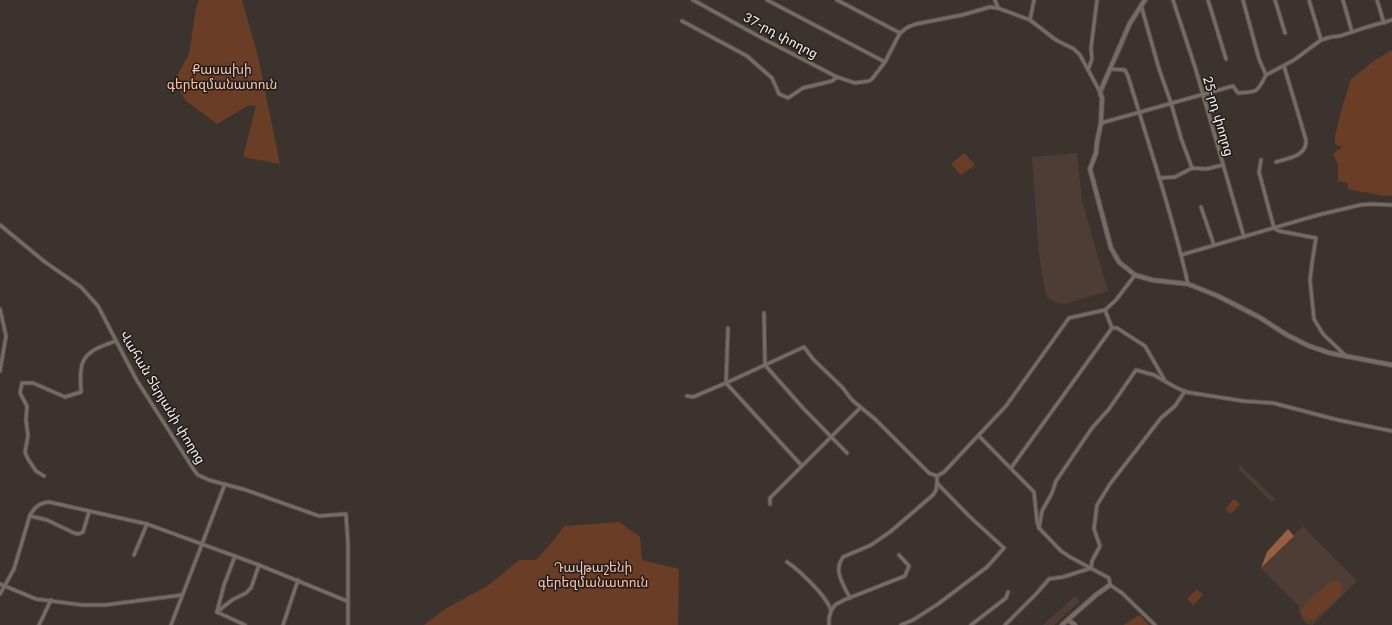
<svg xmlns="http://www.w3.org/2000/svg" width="1392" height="625" font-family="Lato,'Noto Sans Armenian',sans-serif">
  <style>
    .built { fill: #4d3d35 }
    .green { fill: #6a3d27 }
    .forest { fill: #975e41 }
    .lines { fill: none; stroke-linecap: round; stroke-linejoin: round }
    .minor-casing { stroke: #574f4a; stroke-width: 5 }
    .tertiary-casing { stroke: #574f4a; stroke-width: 6 }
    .minor { stroke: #776b66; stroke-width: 3 }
    .tertiary { stroke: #776b66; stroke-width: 4 }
    .labels { text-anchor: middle; stroke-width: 3; stroke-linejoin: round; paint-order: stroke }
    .street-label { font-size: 13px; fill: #faf3f0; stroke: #211c1a }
    .park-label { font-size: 13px; fill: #fcc7ad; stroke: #211c1a }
  </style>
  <rect width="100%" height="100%" fill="#3d332e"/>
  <g class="built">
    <polygon points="1077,153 1082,200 1108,291 1065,304 1055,302 1046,296 1039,254 1032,157"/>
    <polygon points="1241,466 1275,499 1272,502 1238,469"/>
    <polygon points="1303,526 1357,581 1313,625 1306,624 1300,615 1299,606 1261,568"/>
    <polygon points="1075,596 1080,601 1054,625 1043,625"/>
  </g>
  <g class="green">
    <polygon points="199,0 242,0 258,56 280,164 243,157 256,106 249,105 217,124 186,101 174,81 189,54 196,8"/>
    <polygon points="1392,50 1392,195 1384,196 1348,189 1348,183 1338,181 1338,165 1333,154 1337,150 1341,149 1341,147 1335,144 1335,136 1341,111 1351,79 1375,60"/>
    <polygon points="964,153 975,165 961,175 951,164"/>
    <polygon points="1234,499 1240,504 1231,514 1225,509"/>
    <polygon points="619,522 640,537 642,560 679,569 678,625 424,625 442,611 490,584 519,560 536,560 553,541 564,526"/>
    <polygon points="1337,581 1341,583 1343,587 1340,597 1313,620 1305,619 1302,615 1301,611 1304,605 1329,583"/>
    <polygon points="1197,589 1203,595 1193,605 1187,599"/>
    <polygon points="1139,615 1149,625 1124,625 1125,624"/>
  </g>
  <polygon class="forest" points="1288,529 1294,536 1261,568 1267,552"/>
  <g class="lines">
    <defs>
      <g id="minor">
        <polyline points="693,0 762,38 837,77"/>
        <polyline points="767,0 885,62"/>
        <polyline points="837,0 900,33"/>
        <polyline points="995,0 998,8"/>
        <polyline points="1173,0 1195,67 1244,237"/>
        <polyline points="1208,0 1226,59"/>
        <polyline points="1275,0 1285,33"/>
        <polyline points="1309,0 1321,40"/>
        <polyline points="1343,0 1352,32"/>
        <polyline points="1377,0 1384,23"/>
        <polyline points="1141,5 1159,69 1171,103 1181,138 1192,168"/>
        <polyline points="1030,20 1034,0"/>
        <polyline points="682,21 747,56 772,78 779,94 788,98 803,88 832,81 837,77 855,83 869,81 872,79 885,62 900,33 908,27 916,24 962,15 990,7 998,8 1030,20 1056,40 1074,49 1080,55 1100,92"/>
        <path d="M1111,69L1125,70L1128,76C1149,145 1172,214 1188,284"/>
        <polyline points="1088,70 1092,59 1091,48 1097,0"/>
        <polyline points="1266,75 1294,60 1321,40 1331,37 1340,36 1367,27 1392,20"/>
        <path d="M1101,123L1233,86L1238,93C1257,92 1257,93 1266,75L1259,59L1243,0"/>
        <polyline points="1261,160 1259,172 1274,228 1279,231 1316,238 1312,263 1310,280 1314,319 1323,334 1345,355"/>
        <path d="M1276,162C1289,158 1307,156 1306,140L1284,66"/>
        <polyline points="1159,178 1175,177 1192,168 1206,169 1223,165"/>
        <polyline points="1201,207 1214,245"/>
        <polyline points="0,225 45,262 81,287 98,306 136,379 194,470 198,475 209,480 246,490 319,516 346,514 348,544 348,625"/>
        <polyline points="1181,255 1318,215 1360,205 1371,204 1392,205"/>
        <polyline points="0,309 6,336 0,371"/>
        <polyline points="764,313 765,365 803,408 847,453"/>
        <polyline points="728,328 726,383 802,466"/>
        <polyline points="1112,328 1117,328 1145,346 1164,379"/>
        <polyline points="687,396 693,397 726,383 804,347 813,359 842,387 852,400 876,420 929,473 937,476"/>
        <polyline points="979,436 1034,492 1037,521 1039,528 1061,551 1070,557 1109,578 1110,585 1122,593 1155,625"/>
        <polyline points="1011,468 1112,328 1105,310"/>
        <path d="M44,476L36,471L28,459L25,452L28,436L26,420L27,406L20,393L22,383H33L65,397L81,392C81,385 80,377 81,370C82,351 102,346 116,341"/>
        <polyline points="937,476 944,472 1006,406 1069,318 1105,310 1116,300 1135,275"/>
        <polyline points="770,504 770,498 860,408"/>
        <polyline points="30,516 47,520 74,533 79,534 83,532 89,512"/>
        <polyline points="1039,528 1042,511 1052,493 1056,481 1092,428 1109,409 1136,370 1154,375 1175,387 1186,392 1243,401 1273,403 1338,420 1392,431"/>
        <polyline points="134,555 147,524"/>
        <path d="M787,562C799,570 828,597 831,611L835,605L844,600L905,576L909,566L899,555"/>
        <polyline points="0,584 36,599 82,605 105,605 182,595"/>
        <path d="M0,594L14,569L30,515C35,507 39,503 49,502L147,524L259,565L347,601"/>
        <path d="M850,598C843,584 833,571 843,557L871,545L890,532L933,495L936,490L937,483"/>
        <polyline points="217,612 232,600 246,593 251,588 259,565"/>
        <polyline points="217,612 224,585 235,556"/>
        <polyline points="217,612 245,625"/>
        <polyline points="39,625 51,600"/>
        <polyline points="171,625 225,484"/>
        <polyline points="283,625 298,580"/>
        <polyline points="829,625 829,618 831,611"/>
        <polyline points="901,625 913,620 938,604 987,567 1004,548 969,516 937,483 937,476"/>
        <polyline points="971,625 1006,598 1008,592"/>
        <polyline points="1005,625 1037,593 1049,579 1063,577 1091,568 1092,561 1100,546 1094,529 1097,505 1110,484 1161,418 1175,406 1185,391"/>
      </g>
      <g id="tertiary">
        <polyline points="1145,0 1130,23 1100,92 1102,98 1101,123 1097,142 1096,153 1090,169 1111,248 1119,262 1135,275 1152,280 1188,284 1218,296 1259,317 1287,335 1309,346 1330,353 1392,365"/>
        <polyline points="1068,620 1075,625"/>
        <polyline points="1062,625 1096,595 1110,585"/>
      </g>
    </defs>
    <use href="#minor" class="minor-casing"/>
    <use href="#tertiary" class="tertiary-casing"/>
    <use href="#minor" class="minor"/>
    <use href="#tertiary" class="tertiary"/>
  </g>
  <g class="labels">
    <g class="street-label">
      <text transform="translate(781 35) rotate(28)" y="5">37-րդ փողոց</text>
      <text transform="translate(1219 116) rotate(74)" y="5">25-րդ փողոց</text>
      <text transform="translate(163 397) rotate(59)" y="5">Վահան Տերյանի փողոց</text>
    </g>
    <g class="park-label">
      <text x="222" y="74">Քասախի<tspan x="222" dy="15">գերեզմանատուն</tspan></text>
      <text x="593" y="572">Դավթաշենի<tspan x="593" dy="15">գերեզմանատուն</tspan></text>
    </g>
  </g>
</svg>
